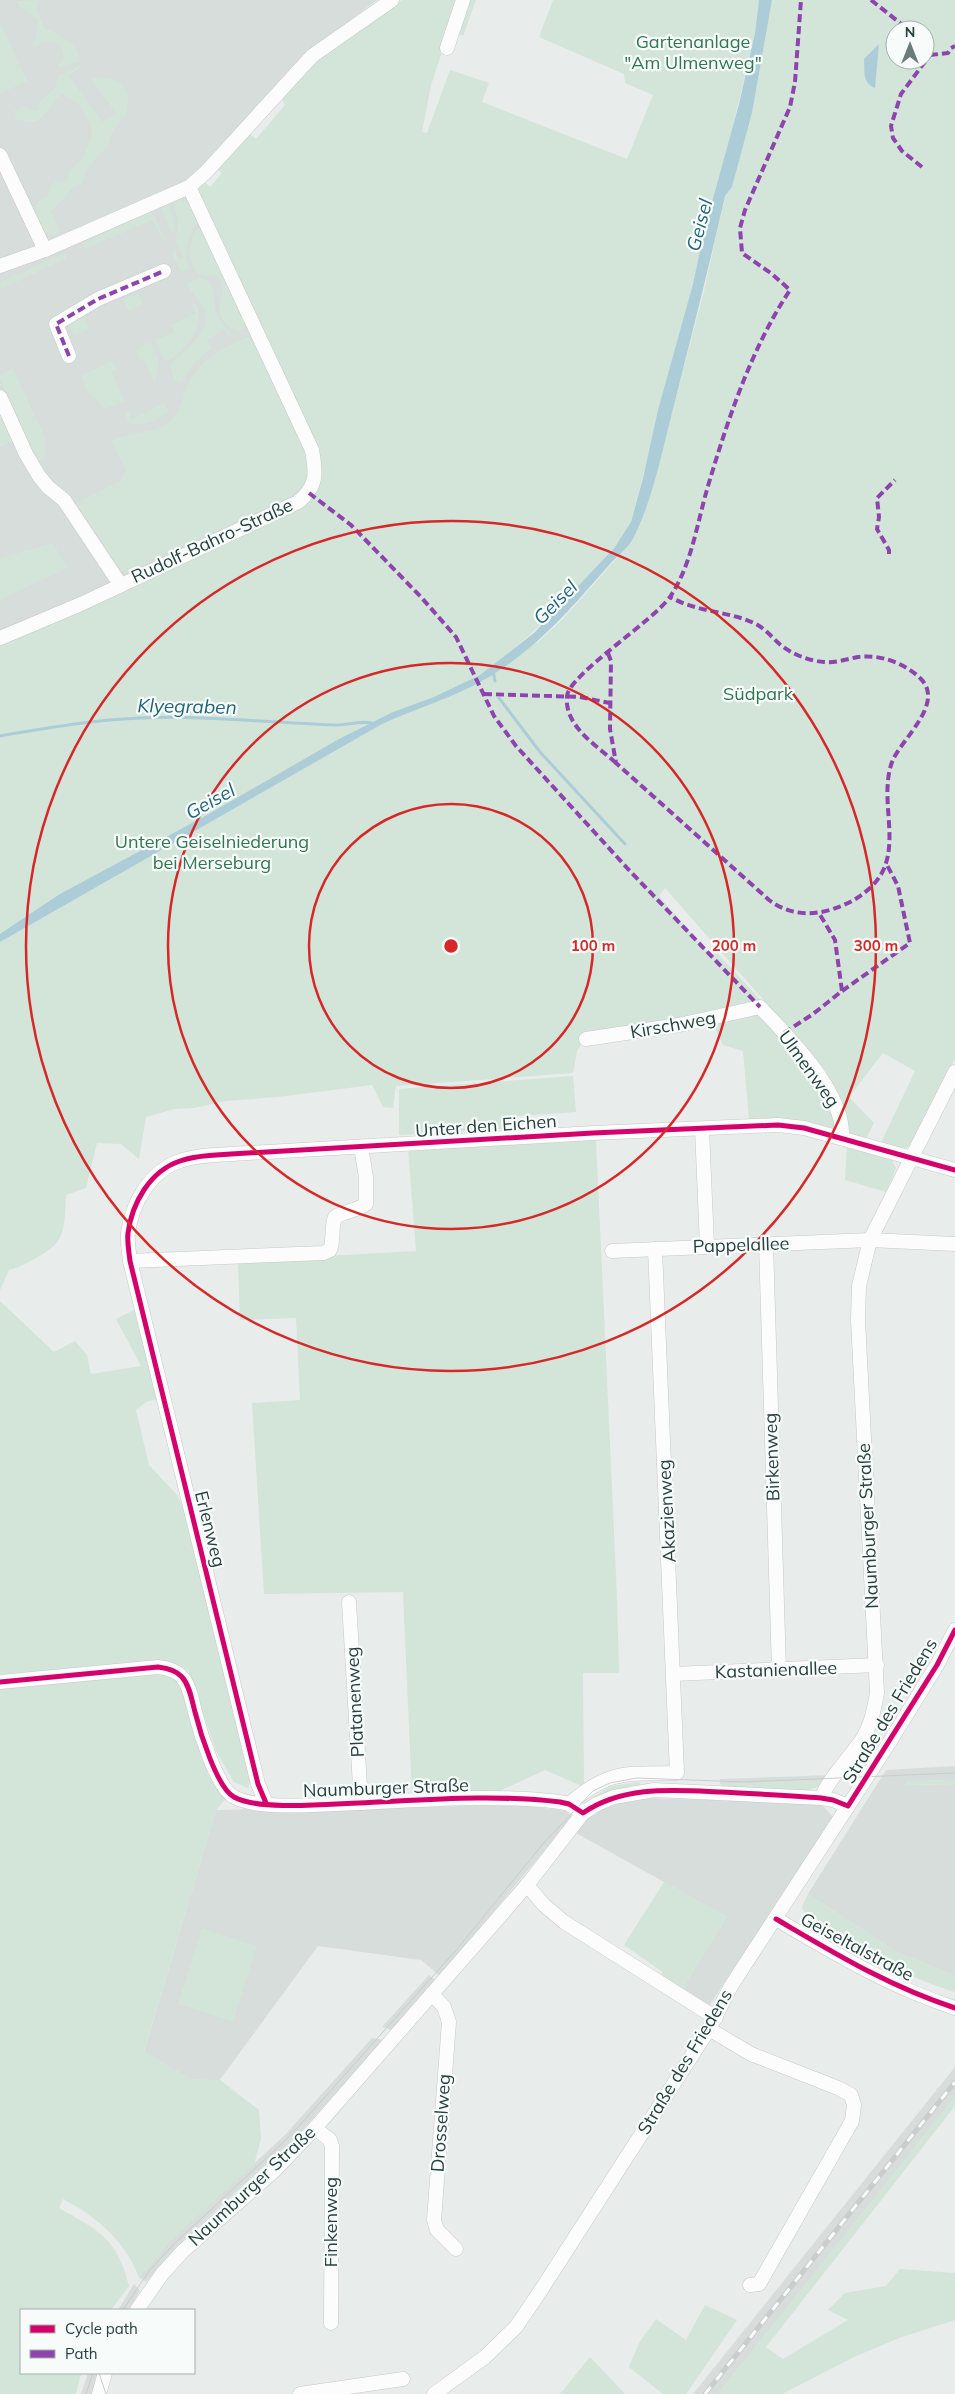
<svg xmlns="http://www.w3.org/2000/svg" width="955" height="2394" font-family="Mulish,sans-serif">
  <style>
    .built { fill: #d6dddb }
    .green { fill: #d3e4d9; fill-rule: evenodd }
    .water { fill: #accdd8 }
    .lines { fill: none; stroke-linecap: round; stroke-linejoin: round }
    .stream { stroke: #accdd8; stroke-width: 3 }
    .minor-casing { stroke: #c5c9c8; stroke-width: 15 }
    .minor { stroke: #fcfcfc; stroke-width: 14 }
    .tram { stroke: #c9cdcc; stroke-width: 1 }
    .rail-casing { stroke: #c9cdcc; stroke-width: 5 }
    .rail { stroke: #f7fbf9; stroke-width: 3; stroke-dasharray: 9; stroke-linecap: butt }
    .quiet { stroke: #8e44ad; stroke-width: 4; stroke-dasharray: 8 4; stroke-linecap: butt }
    .cycleway-casing { stroke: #f7fbf9; stroke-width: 8 }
    .cycleway { stroke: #d6006c; stroke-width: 5 }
    .ring { fill: none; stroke: #d62828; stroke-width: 2.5 }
    .labels { text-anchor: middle; stroke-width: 4.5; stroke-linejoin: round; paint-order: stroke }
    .park-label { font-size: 18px; fill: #317552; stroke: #f7fbf9 }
    .street-label { font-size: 18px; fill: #26403b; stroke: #f7fbf9 }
    .water-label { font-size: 19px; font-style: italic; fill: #22637a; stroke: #f7fbf9 }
    .centre { fill: #d62828; stroke: #f7fbf9; stroke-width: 2.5 }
    .ring-label { font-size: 15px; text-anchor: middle; font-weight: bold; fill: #d62828; stroke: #f7fbf9; stroke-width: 4.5; stroke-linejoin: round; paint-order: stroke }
  </style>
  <rect width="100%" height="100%" fill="#e8eceb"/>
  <g class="built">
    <polygon points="0,0 377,0 308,52 194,188 317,451 313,493 107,596 0,645"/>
    <polygon points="955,1766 955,1780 906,1781 906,1785 955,1784 955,1976 897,1952 808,1894 886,1770"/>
    <polygon points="831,1775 827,1781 720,1784 720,1779"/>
    <polygon points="638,1798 820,1803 833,1817 709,2006 682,1989 727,1917 576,1833 588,1818 602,1809 624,1800"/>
    <polygon points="521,1805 566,1811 572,1817 440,1976 421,1960 318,1946 219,2081 191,2079 144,2052 216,1810"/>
    <polygon points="429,1975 435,1980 391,2030 382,2027"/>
    <polygon points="372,2038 383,2040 295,2138 178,2245 146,2282 139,2277 173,2238 285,2135"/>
    <polygon points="955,2067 955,2097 718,2394 693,2394"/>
    <polygon points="134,2284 140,2291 128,2310 118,2310"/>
    <polygon points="88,2373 100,2373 94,2394 81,2394"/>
  </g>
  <g class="green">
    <path d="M40,0L37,8L44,28C59,34 81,44 80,62L59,68V64L63,61C66,49 57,39 44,43C40,44 37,47 33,48L31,45L36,39L37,20L20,7L16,1Z"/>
    <path d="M402,0H459L431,85L422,132L427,133L450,70L489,83L482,102L627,159L653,95L625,83L624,74L539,37L553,0H759L755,33L732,130L704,231L693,284L631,522C622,541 607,555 593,571C557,610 526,641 483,673L484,679L539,641L561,621L632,541L640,524L661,454L704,291L725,196L732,187L752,113L772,0H955V1059L913,1143L902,1151L880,1145L915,1071L883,1053L849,1097L874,1123L866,1139L793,1120H749L743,1051L723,1045L714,1026L703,1019L589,1032L577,1051L573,1073L396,1086L393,1108L383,1107L372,1085L278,1097L226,1101L194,1108L174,1109L146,1117L139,1159L121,1144L97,1143L86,1188L66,1195C65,1209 66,1229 58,1241C52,1251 20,1268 9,1270L0,1290V645L304,504L319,480L198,189L204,182L210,187L222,173L216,168L248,133L256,139L285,105L280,96L307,68ZM895,30H925V60H895ZM665,888L834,1080L718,954H709L659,896Z"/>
    <polygon points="465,0 476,0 463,36 457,33"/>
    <polygon points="2,25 27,81 0,94 0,26"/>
    <path d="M79,66H82L69,76L103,122L116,113L90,78C107,76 131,80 128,103C127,106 128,112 126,115C122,122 114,128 111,136C110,140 110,143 107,147C94,160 88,165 82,184L74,187L51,212L60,230L56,235C43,238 36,220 35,209L38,201L48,196L50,186L56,181L62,182L67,180L71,169L83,159L92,133L89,121L78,103L68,99L63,94C46,104 45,132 16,119L14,110L22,106L35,111L38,109L40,101L55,88L58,76Z"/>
    <path d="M179,199L190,203L198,219C191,235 180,252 190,269L181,272L172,253L174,248L179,260L183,258L176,242L178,220L173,202Z"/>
    <polygon points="168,204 174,218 174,237 162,210 162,206"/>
    <polygon points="150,212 155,217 166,242 164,242 152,220 85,249 82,244"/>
    <path d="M201,225L247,325L238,332C204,315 228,299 221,280L216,276L200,275C185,263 187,238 201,225Z"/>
    <polygon points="64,253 67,258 1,289 0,282"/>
    <path d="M200,278C221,283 210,301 217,315C221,322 227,329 231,335L229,337L225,330L207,339L211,348L192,366L182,383L174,381L170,366C182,350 216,330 203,307C198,298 191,293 186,284Z"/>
    <polygon points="138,293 143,304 128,311 123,299"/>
    <path d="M195,303C209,325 185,354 165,362L155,340L174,332L171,325L196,313L192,305Z"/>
    <polygon points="84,317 89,329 74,336 69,324"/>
    <path d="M248,337L254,339L307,440L302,445L309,466L303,485L290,497L126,572L120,570L76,503L120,481L126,470L111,441C129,432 153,434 169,422C181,413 183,395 188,384C200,358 224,348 248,337Z"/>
    <polygon points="151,342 159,361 155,382 143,359 140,360 135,350"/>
    <polygon points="112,361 117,370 112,372 125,402 104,409 97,400 89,395 81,376"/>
    <polygon points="13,368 45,437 46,455 39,462 0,379 0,375"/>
    <path d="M165,403L169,411C161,419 139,429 128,423L125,413L129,412L132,419Z"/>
    <polygon points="1,413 14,441 0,447 0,414"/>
    <polygon points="53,543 68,568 0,600 0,558"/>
    <polygon points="573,1076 576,1112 518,1116 518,1128 399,1135 399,1089"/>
    <polygon points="596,1140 617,1597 619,1673 583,1673 584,1787 545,1770 500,1791 412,1794 403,1592 264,1594 252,1403 300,1400 296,1318 240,1320 238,1261 416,1251 408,1148"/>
    <polygon points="847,1144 890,1157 896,1168 886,1192 845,1180"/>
    <path d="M0,1301L54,1352L75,1341L87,1355L91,1374L141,1366L116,1319L134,1310L160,1398L146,1402L136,1410L149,1465L177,1495L188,1518L236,1712L239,1738L251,1778L248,1788L234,1782L217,1753L188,1670L176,1666L227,1797L216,1810L144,2051L191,2079L220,2080L259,2110L261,2139L254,2165L173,2238L139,2277C125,2241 97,2217 63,2199L59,2208C99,2231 117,2238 129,2286L111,2310H21V2373H81L76,2394H0Z"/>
    <polygon points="955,1780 955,1784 906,1785 906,1781"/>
    <polygon points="827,1781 820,1786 807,1791 725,1788 720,1784"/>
    <polygon points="639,1782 641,1786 584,1803 611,1786"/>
    <polygon points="664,1882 727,1917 682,1989 661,1975 663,1972 624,1945"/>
    <path d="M808,1894L897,1952L955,1976V1992C900,1975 854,1948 806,1918L802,1907Z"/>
    <polygon points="202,1928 257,1946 233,2022 178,2004"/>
    <polygon points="955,2097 955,2106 766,2347 783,2359 848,2320 828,2310 845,2293 886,2286 900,2269 955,2273 955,2320 899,2338 854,2357 782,2394 718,2394"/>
    <polygon points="705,2305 737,2320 686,2394 663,2394 629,2367 639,2343 656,2319 686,2340"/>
    <polygon points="590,2357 625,2394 560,2394"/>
  </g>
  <g class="water">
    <path d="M759,0H772L752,113L732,187L725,196C709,267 691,338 673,409C662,452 653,499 633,539C628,548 617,556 610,564C571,608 541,645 489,677C455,698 418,707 382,724L0,942V934L60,894L207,815L339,739L393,712L434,697L480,675L534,633L615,547L631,522L643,478L658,410L693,284L704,231L739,104L755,33Z"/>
    <path d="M879,44L875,88C862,83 865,71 864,59Z"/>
  </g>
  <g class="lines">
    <g class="stream">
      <polyline points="493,671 495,681"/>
      <polyline points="499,698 540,752 625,844"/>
      <path d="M0,736C46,728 93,720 140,718C204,715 269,723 334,725C346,726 363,719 375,724"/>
    </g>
    <defs>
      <g id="minor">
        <polyline points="447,48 463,0"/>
        <polyline points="0,155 45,250"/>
        <polyline points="0,266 45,250 189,187 206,172 312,56 392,0"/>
        <polyline points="69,356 56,324 98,299 164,271"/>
        <polyline points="0,397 26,454 39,476 48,487 64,500 120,584"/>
        <path d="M0,638L81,604L298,502C318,486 316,473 312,450L189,187"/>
        <path d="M586,1039L679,1025L760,1007C790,1039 845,1092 842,1138"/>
        <polyline points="702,1129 707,1246"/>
        <polyline points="766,1244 779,1670"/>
        <polyline points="612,1251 870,1240 955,1244"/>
        <path d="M130,1261L323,1253L330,1250C334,1240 331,1228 335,1217C345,1211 356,1211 366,1204V1177L361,1147"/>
        <polyline points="349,1602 361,1803"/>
        <polyline points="674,1674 877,1665"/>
        <path d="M0,1682L158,1667C167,1668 176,1670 182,1677C190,1686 192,1701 195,1712C200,1732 217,1788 234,1797C259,1811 330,1804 359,1803C425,1800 494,1794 560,1802L569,1804L583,1813"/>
        <path d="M822,1798C823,1786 853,1753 861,1741C871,1726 874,1710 877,1693L858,1320L859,1286L870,1240L955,1072"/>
        <path d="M266,1803L258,1784L130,1261C129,1252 127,1242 128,1233C132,1203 150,1171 180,1161C196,1155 215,1155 231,1154L593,1133L778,1125L804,1128L955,1170"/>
        <path d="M569,1804C610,1769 626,1774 677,1773L655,1249"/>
        <polyline points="527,1885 544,1905 564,1922 716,2018"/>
        <path d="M776,1919C836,1954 888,1986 955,2008"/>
        <polyline points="432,1994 444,2007 449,2022 434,2220 437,2230 456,2249"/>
        <polyline points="709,2029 751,2054 838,2088 851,2095 854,2105 852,2121 759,2284 750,2285"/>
        <polyline points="315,2128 330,2140 332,2146 331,2323"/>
        <polyline points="137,2310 162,2274 183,2251 275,2170 315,2128 527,1885 583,1813 597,1804 614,1797 654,1790 821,1798 833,1800 848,1806"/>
        <polyline points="99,2394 105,2373"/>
        <polyline points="300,2394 403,2379"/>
        <polyline points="434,2394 485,2357 516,2327 541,2290 709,2029 731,1986 889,1743 937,1665 955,1630"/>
      </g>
    </defs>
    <use href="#minor" class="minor-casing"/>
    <use href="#minor" class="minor"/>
    <g class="tram">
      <polyline points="123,2310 149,2271 172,2246 291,2135 458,1948 542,1845 593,1791 610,1783 637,1778 744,1782 955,1773"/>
      <polyline points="99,2373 106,2394"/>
      <polyline points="86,2394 93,2373"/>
    </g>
    <defs>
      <polyline id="rail" points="705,2394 955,2082"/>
    </defs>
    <use href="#rail" class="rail-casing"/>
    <use href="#rail" class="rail"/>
    <g class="quiet">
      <polyline points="871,0 909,30"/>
      <polyline points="925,44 930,55"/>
      <polyline points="930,55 948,53 951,48 955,46"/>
      <polyline points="922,167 902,151 893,138 891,126 901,94 930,55"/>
      <polyline points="69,356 56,324 98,299 164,271"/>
      <polyline points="309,493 351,525 421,597 456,637 494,716 516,746 628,869 760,1007"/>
      <polyline points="889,554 889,550 877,529 879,517 877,498 895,480"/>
      <path d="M608,653L611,661L610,729L616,763L769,900C787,914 809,916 830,910C846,905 858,899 870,888C907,854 877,804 892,762C901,739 945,704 921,679C905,663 880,654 858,657C847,659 836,663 824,662C810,661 794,655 782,646C773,639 767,630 756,624C730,611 699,613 670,597"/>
      <polyline points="484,694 580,697 610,703"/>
      <path d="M616,763C596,745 564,726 567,696C569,675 653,621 670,597C692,564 697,523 708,486C728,419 751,349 790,290L772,274L742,253L740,228L745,210L790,107L795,82L801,0"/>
      <polyline points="842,991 910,943 898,886 887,865"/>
      <polyline points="784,1033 813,1014 842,991 835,940 819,913"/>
    </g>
    <defs>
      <g id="cycleway">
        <path d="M0,1682L158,1667C167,1668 176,1670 182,1677C190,1686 192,1701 195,1712C200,1732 217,1788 234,1797C259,1811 330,1804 359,1803C425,1800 494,1794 560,1802L569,1804L583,1813C624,1785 674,1790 721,1792C754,1794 787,1795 821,1798L833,1800L848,1806L937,1665L955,1630"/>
        <path d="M266,1803L258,1784L130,1261C129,1252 127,1242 128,1233C132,1203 150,1171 180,1161C196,1155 215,1155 231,1154L593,1133L778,1125L804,1128L955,1170"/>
        <path d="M776,1919C836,1954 888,1986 955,2008"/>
      </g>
    </defs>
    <use href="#cycleway" class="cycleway-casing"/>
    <use href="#cycleway" class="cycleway"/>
  </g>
  <g class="ring">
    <circle cx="451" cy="946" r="142"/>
    <circle cx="451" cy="946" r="283"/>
    <circle cx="451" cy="946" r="425"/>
  </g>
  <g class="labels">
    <g class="park-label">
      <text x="693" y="48">Gartenanlage<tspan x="693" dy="21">"Am Ulmenweg"</tspan></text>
      <text x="758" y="700">Südpark</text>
      <text x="212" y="848">Untere Geiselniederung<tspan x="212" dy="21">bei Merseburg</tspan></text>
    </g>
    <g class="street-label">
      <text transform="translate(212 541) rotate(-25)" y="6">Rudolf-Bahro-Straße</text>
      <text transform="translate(673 1025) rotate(-10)" y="6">Kirschweg</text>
      <text transform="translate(809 1069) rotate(54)" y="6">Ulmenweg</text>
      <text transform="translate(486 1126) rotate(-4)" y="6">Unter den Eichen</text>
      <text transform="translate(741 1245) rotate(-2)" y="6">Pappelallee</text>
      <text transform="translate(772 1457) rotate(-92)" y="6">Birkenweg</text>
      <text transform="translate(667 1511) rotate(-93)" y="6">Akazienweg</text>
      <text transform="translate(868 1526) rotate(-93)" y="6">Naumburger Straße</text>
      <text transform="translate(210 1529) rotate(76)" y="6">Erlenweg</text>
      <text transform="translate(776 1670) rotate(-2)" y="6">Kastanienallee</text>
      <text transform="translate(355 1702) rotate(-93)" y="6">Platanenweg</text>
      <text transform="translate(890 1711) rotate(-59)" y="6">Straße des Friedens</text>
      <text transform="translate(386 1788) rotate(-2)" y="6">Naumburger Straße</text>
      <text transform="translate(857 1947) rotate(28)" y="6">Geiseltalstraße</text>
      <text transform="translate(685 2062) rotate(-59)" y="6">Straße des Friedens</text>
      <text transform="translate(441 2123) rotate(-86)" y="6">Drosselweg</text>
      <text transform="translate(252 2186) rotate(-43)" y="6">Naumburger Straße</text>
      <text transform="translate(331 2222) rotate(-90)" y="6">Finkenweg</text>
    </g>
    <g class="water-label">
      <text transform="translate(699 225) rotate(-75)" y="7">Geisel</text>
      <text transform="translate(555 602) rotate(-45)" y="7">Geisel</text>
      <text transform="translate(187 706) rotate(1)" y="7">Klyegraben</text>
      <text transform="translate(210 801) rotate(-29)" y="7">Geisel</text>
    </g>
  </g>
  <circle cx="451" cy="946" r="8" class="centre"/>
  <g class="ring-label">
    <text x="593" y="951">100 m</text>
    <text x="734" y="951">200 m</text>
    <text x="876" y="951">300 m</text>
  </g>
  <rect x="20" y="2309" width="175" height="65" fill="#f7fbf9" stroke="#a3b0ad"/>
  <rect x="30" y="2325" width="25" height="8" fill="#d6006c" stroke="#a3b0ad"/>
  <text x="65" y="2334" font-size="15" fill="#26403b">Cycle path</text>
  <rect x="30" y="2350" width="25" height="8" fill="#8e44ad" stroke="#a3b0ad"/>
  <text x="65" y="2359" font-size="15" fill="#26403b">Path</text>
  <g transform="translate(910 45)"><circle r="24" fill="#f7fbf9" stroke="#a3b0ad"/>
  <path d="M0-4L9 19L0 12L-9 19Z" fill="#6a7c79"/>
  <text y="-8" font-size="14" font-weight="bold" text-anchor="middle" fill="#26403b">N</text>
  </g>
</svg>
